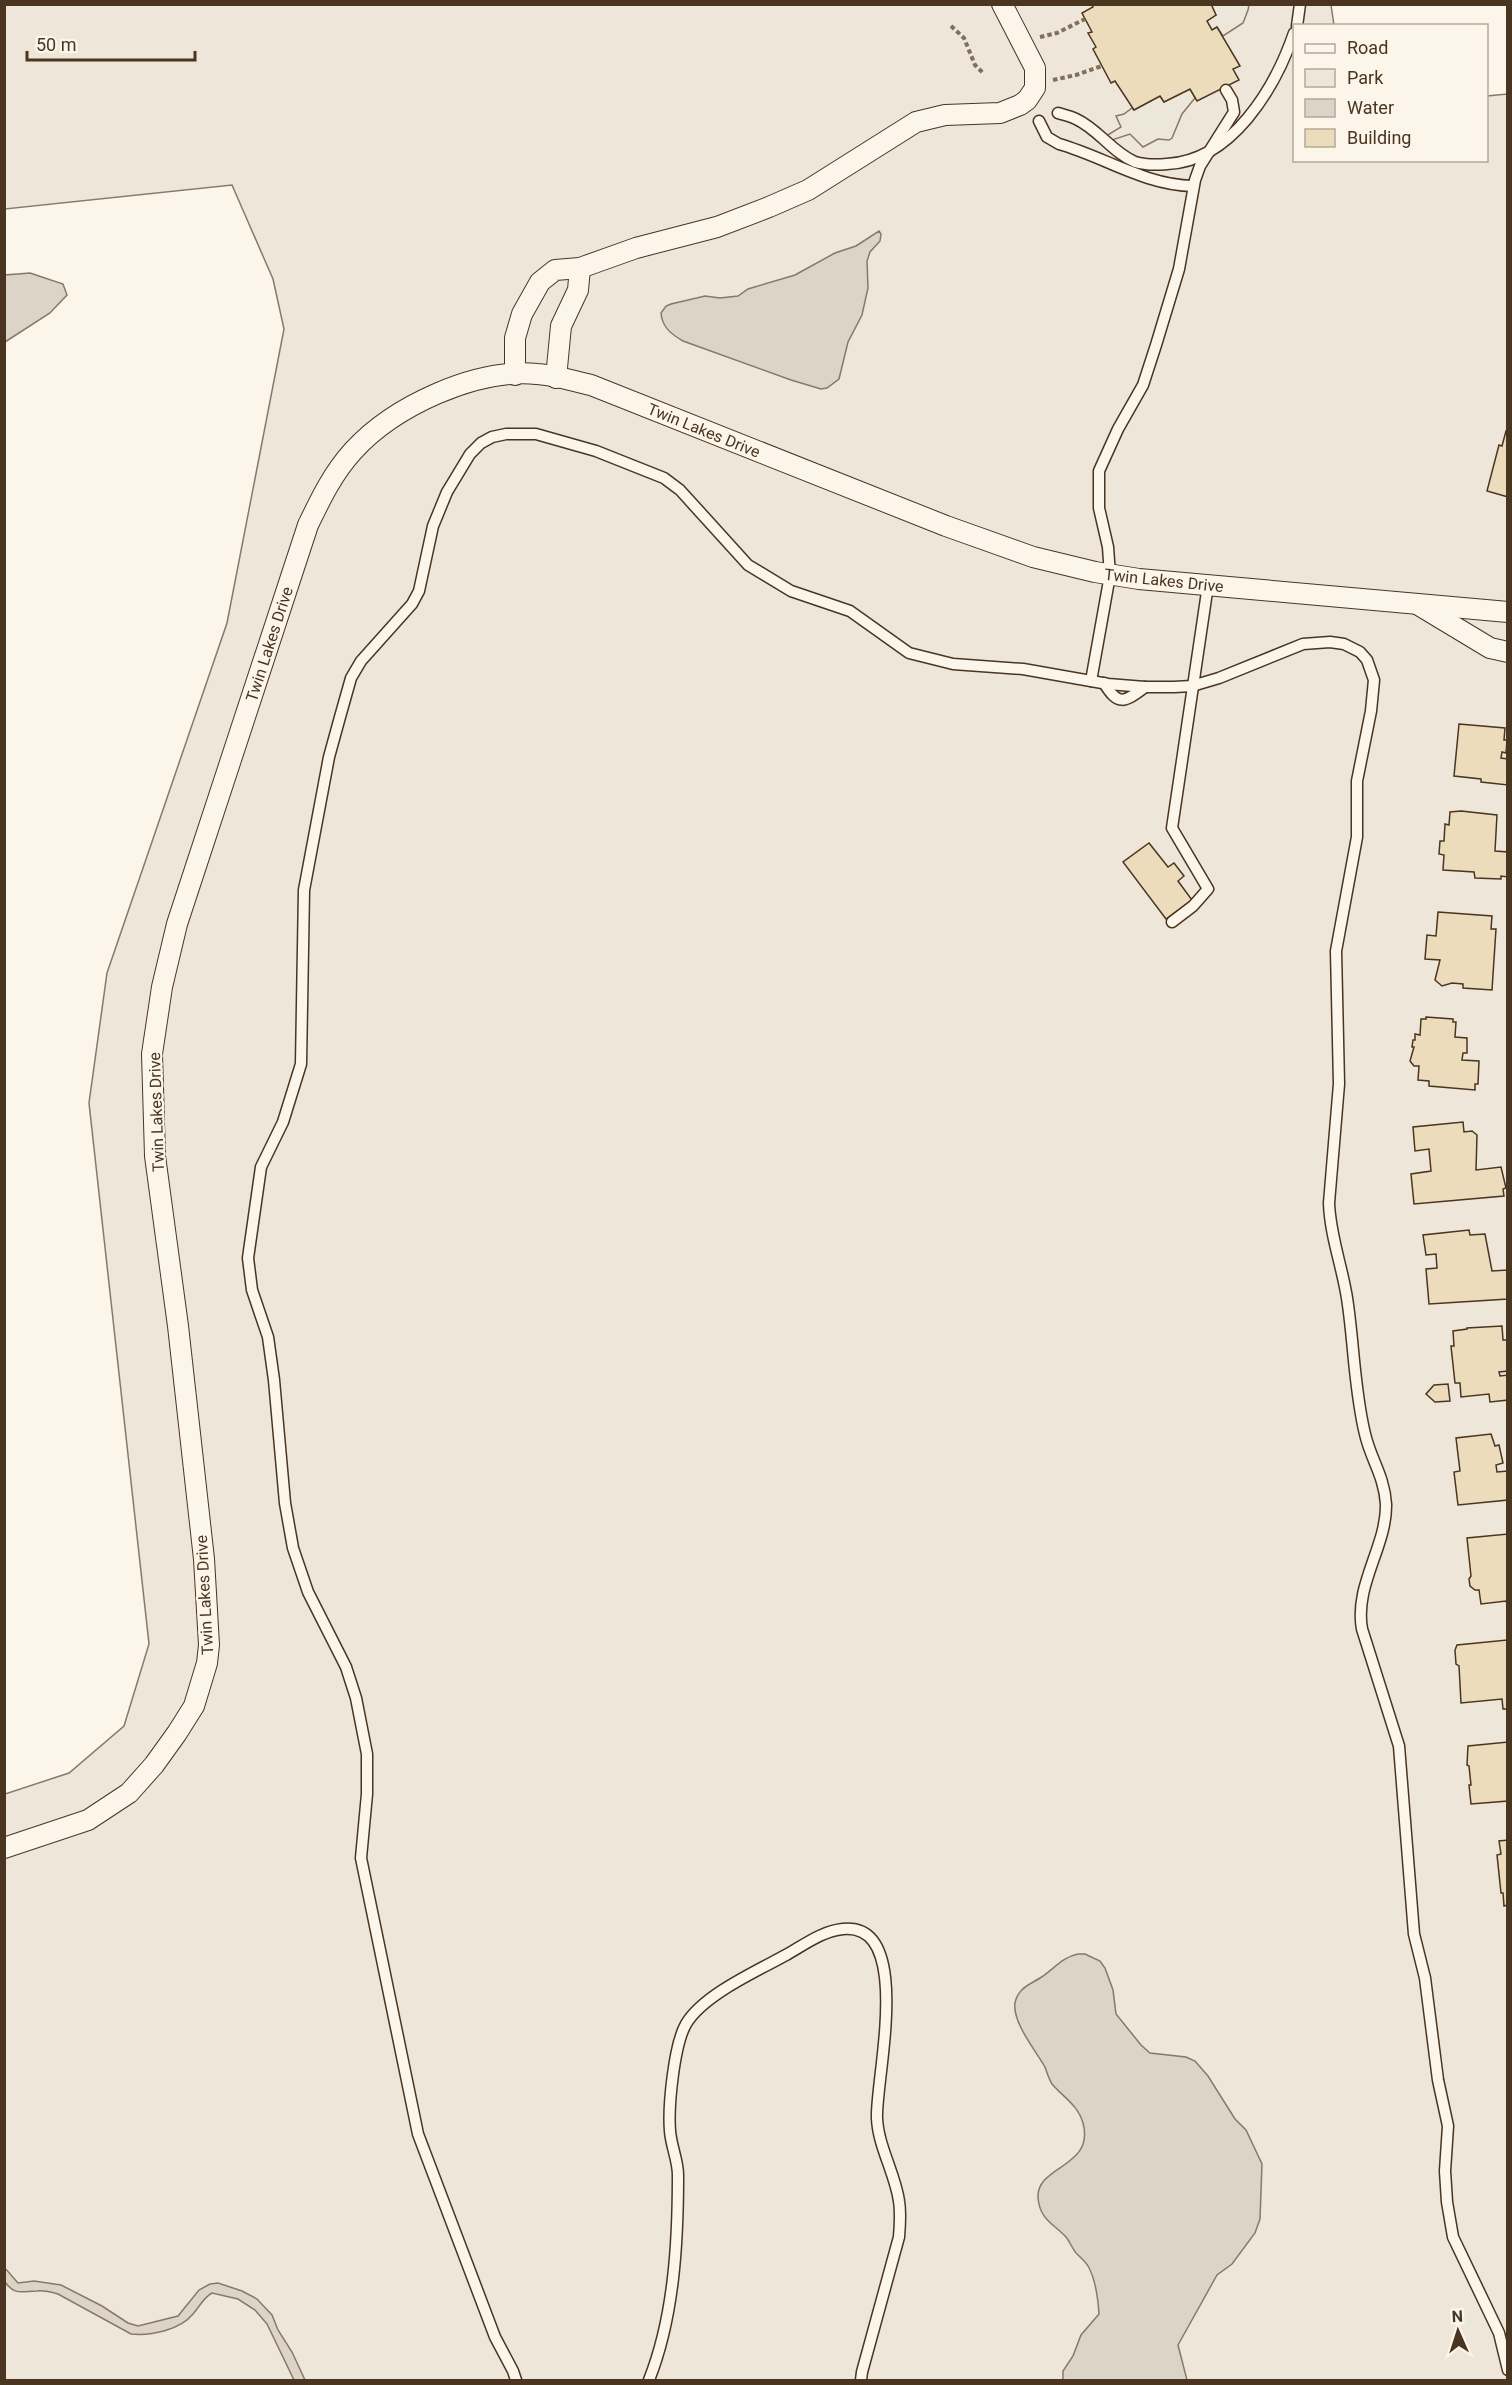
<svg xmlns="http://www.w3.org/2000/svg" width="1512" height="2385" font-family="Roboto,sans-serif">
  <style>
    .green { fill: #ede6d9; stroke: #887966; stroke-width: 1.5 }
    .parking { fill: #ede7d9; stroke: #887966; stroke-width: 1.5 }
    .water { fill: #dcd4c6; stroke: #887966; stroke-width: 1.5 }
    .building { fill: #ecdcbc; stroke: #4a3520; stroke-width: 1.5 }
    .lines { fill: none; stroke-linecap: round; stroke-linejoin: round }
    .lane-casing { stroke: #4a3520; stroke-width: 13 }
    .street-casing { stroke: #4a3520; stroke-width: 22 }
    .path { stroke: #7f6f5c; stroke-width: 4; stroke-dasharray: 4.5 3; stroke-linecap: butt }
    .lane { stroke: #fbf6e9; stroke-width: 10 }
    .street { stroke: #fbf6e9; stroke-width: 20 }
    .labels { text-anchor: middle; stroke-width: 4.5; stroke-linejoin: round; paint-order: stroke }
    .street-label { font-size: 16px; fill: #4a3520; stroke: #fbf6e9 }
  </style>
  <rect width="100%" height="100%" fill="#fbf6e9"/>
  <polygon class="green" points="5,5 1331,5 1334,25 1294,26 1294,160 1486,160 1487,96 1507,94 1507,2380 5,2380 5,1794 69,1773 124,1726 149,1644 89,1103 107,973 227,623 284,329 273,279 232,185 5,209"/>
  <g class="parking">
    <polygon points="1211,5 1249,5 1248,10 1243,23 1223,36 1217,27 1212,30 1207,21 1216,15"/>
    <polygon points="1190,89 1195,98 1182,114 1172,138 1169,140 1158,139 1143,147 1130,134 1112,140 1106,136 1121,127 1116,116 1124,114 1132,108 1134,110 1160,96 1164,102"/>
  </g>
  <g class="water">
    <path d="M879,231L881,234L880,241L870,252L867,261L868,288L862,315L848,342L839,379L827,388L821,389L791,380L683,341C671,334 662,327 661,313L666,306L671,304L705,296L720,298L738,296L748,289L795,275L835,253L856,246Z"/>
    <polygon points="30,273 63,284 67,295 50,313 5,342 5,275"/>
    <path d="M1078,1954H1085L1100,1961L1105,1968L1113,1990L1116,2014L1141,2045L1150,2053L1186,2057L1195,2061L1208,2076L1235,2119L1246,2130L1262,2164L1260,2219L1255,2233L1232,2264L1217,2275L1178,2345L1187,2380H1063V2371L1073,2356L1081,2335L1099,2314C1098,2298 1096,2280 1088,2266C1085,2261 1080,2257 1076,2253C1072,2248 1070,2242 1066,2237C1054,2224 1040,2220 1038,2198C1036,2165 1095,2168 1083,2123C1078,2105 1063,2097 1052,2084C1049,2079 1047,2073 1045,2067C1036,2051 1012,2022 1015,2003C1018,1988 1029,1985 1040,1978C1053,1970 1062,1957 1078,1954Z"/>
    <path d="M4,2267L18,2283L34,2281L61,2285L102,2306L128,2323L138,2326L178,2316L199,2290L210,2284L218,2283L242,2291L257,2299L272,2315L278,2330L292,2352L305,2380H294L267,2324L255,2310L238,2299L212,2293C203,2298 200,2306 193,2314C180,2330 151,2336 131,2334L58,2294C51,2292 44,2290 37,2291C22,2291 15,2296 5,2282Z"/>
  </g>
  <g class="building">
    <polygon points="1092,4 1211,4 1216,15 1207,21 1212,30 1217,27 1240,66 1233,69 1239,80 1197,101 1190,89 1164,102 1160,96 1134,110 1115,81 1111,83 1093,49 1096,47 1088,33 1092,32 1082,13 1093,7"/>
    <polygon points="1506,431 1508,432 1508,497 1487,491 1499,445 1502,446"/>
    <polygon points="1459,724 1505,728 1504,740 1507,740 1506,753 1502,752 1501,758 1508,759 1508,785 1481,782 1481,779 1454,776"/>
    <polygon points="1461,811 1497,815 1495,851 1508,852 1508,877 1501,876 1501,879 1475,878 1474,872 1443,870 1444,855 1439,854 1440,841 1444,841 1445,824 1449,825 1450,812"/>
    <polygon points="1149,843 1168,867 1174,863 1184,876 1178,881 1192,900 1166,919 1123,862"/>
    <polygon points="1438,912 1492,916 1491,929 1496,929 1492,990 1463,988 1463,984 1452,983 1442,986 1435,980 1440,960 1425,959 1427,935 1436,936"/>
    <polygon points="1426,1017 1453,1019 1453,1022 1456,1022 1455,1037 1467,1038 1467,1053 1463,1053 1462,1060 1479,1061 1478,1084 1475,1084 1475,1090 1429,1086 1429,1081 1418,1080 1419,1066 1414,1066 1410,1061 1414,1047 1412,1047 1413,1040 1415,1040 1415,1034 1420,1035 1421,1019 1426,1019"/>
    <polygon points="1463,1122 1464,1132 1472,1131 1477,1135 1476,1170 1501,1167 1506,1188 1503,1189 1504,1196 1414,1204 1411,1174 1431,1171 1429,1149 1415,1151 1413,1127"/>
    <polygon points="1469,1230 1470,1235 1485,1234 1492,1271 1508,1270 1508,1299 1429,1304 1426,1269 1437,1268 1436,1254 1426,1255 1423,1235"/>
    <polygon points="1502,1326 1503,1340 1508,1340 1508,1371 1499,1372 1500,1376 1508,1375 1508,1400 1490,1402 1489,1394 1461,1397 1460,1383 1455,1383 1451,1346 1454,1346 1453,1331 1467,1329 1467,1328"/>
    <polygon points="1448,1384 1450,1401 1435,1402 1426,1394 1434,1385"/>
    <polygon points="1491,1434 1495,1446 1499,1445 1503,1463 1496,1465 1497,1472 1508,1471 1508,1500 1458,1505 1454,1472 1460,1471 1456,1438"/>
    <polygon points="1508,1534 1508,1607 1506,1601 1481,1604 1479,1590 1475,1590 1470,1586 1469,1579 1471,1576 1467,1538"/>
    <polygon points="1507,1640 1508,1709 1503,1709 1502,1699 1461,1703 1459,1666 1456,1664 1455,1650 1457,1645"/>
    <polygon points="1508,1742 1508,1801 1471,1804 1469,1785 1471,1785 1469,1766 1467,1765 1468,1746"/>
    <polygon points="1508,1840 1508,1905 1504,1906 1503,1893 1501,1893 1497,1855 1501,1854 1499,1841"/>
  </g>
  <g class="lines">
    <defs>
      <g id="lane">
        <polyline points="1297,26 1300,4"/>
        <path d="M1058,113C1064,115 1070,116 1076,119C1098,129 1112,152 1135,162C1145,165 1157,165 1167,164C1232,161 1275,88 1294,33"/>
        <path d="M1039,121L1047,137L1059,144C1105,157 1144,185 1193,186"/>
        <polyline points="1091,681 1110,575 1108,547 1099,508 1099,471 1118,429 1143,385 1156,345 1179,269 1195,180 1200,166 1234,112 1232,100 1226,90"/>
        <path d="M1104,683C1118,706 1124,703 1145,687"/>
        <polyline points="1172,922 1193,906 1208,889 1172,828 1208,585"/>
        <path d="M516,2380L513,2371L495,2337L418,2134L361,1858L367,1794V1754L356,1698L346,1667L308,1592L293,1548L285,1503L274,1380L268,1337L252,1290L248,1258L261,1167L283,1122L301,1064L304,890L329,757L340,717L351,678L361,661L412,604L419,591L433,526L447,492L470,454L481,443L492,437L506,434H536L596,451L664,478L680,490L748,565L791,591L850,611L909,653L953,664L1023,669L1108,684L1145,687H1174L1192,686L1219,678L1303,644L1330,642L1344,644L1360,652L1367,660L1374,680L1371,711L1357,781V837L1336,951L1339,1084L1329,1203C1330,1235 1342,1266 1347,1298C1354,1343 1354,1389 1365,1434C1371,1460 1384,1475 1386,1504C1387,1546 1354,1585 1362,1629L1399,1746L1414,1934L1425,1978L1438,2080L1448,2126L1445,2171L1447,2202L1453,2237L1499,2333L1508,2370"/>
        <path d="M649,2380C674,2317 678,2243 678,2175C678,2160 671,2146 670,2131C668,2106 674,2045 686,2024C703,1995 757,1971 786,1955C804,1945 822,1931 843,1929C915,1922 875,2081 877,2118C878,2146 895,2173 899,2201C901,2213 900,2225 899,2237L862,2372L861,2380"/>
      </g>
      <g id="street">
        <polyline points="515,375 515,338 522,314 540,282 555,270 580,268 636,248 717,227 769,207 808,190 916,122 945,115 1000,113 1020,105 1027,100 1035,88 1035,68 1002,4"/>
        <polyline points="556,378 561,326 578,290 580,268"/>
        <polyline points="1417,604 1490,648 1508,652"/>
        <path d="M4,1848L88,1820L129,1793L154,1765L177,1733L194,1706L207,1663L209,1645L204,1559L178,1326L155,1156L152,1054L162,987L177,924L308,525C321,498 333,473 353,451C394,406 476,368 537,374C555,375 573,381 591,385L946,526L1033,557L1095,572L1139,579L1508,612"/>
      </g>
    </defs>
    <use href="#lane" class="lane-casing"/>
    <use href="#street" class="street-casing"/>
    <g class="path">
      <polyline points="951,26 964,38 975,65 984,74"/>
      <polyline points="1040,37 1057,33 1085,19"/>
      <polyline points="1053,80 1076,75 1102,66"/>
    </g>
    <use href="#lane" class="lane"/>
    <use href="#street" class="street"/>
  </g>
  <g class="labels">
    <g class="street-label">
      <text transform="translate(704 430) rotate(22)" y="6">Twin Lakes Drive</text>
      <text transform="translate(1164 580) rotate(6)" y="6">Twin Lakes Drive</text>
      <text transform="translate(269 644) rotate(-72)" y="6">Twin Lakes Drive</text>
      <text transform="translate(156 1112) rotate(-92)" y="6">Twin Lakes Drive</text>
      <text transform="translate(204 1595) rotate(-93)" y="6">Twin Lakes Drive</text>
    </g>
  </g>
  <rect width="1512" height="2385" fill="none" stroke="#4a3520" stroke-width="12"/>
  <rect x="1293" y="24" width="195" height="138" fill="#fbf6e9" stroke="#b4a999" stroke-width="1.5"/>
  <rect x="1305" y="44" width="30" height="9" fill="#fbf6e9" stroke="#b4a999" stroke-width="1.5"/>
  <text x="1347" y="54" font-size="18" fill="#4a3520">Road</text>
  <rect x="1305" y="69" width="30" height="18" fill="#ede6d9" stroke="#b4a999" stroke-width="1.5"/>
  <text x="1347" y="84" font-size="18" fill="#4a3520">Park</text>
  <rect x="1305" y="99" width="30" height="18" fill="#dcd4c6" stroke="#b4a999" stroke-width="1.5"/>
  <text x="1347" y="114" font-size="18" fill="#4a3520">Water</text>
  <rect x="1305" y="129" width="30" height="18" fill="#ecdcbc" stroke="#b4a999" stroke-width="1.5"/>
  <text x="1347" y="144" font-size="18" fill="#4a3520">Building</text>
  <g transform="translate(1458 2331) rotate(357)" stroke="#fbf6e9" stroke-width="4.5" paint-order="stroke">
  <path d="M0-4.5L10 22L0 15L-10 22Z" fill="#4a3520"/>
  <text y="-9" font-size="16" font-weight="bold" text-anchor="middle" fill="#4a3520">N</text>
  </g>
  <path d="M27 51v9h168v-9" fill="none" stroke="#4a3520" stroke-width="3"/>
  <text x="36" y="51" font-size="18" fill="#4a3520" stroke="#fbf6e9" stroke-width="4.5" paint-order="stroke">50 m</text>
</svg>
